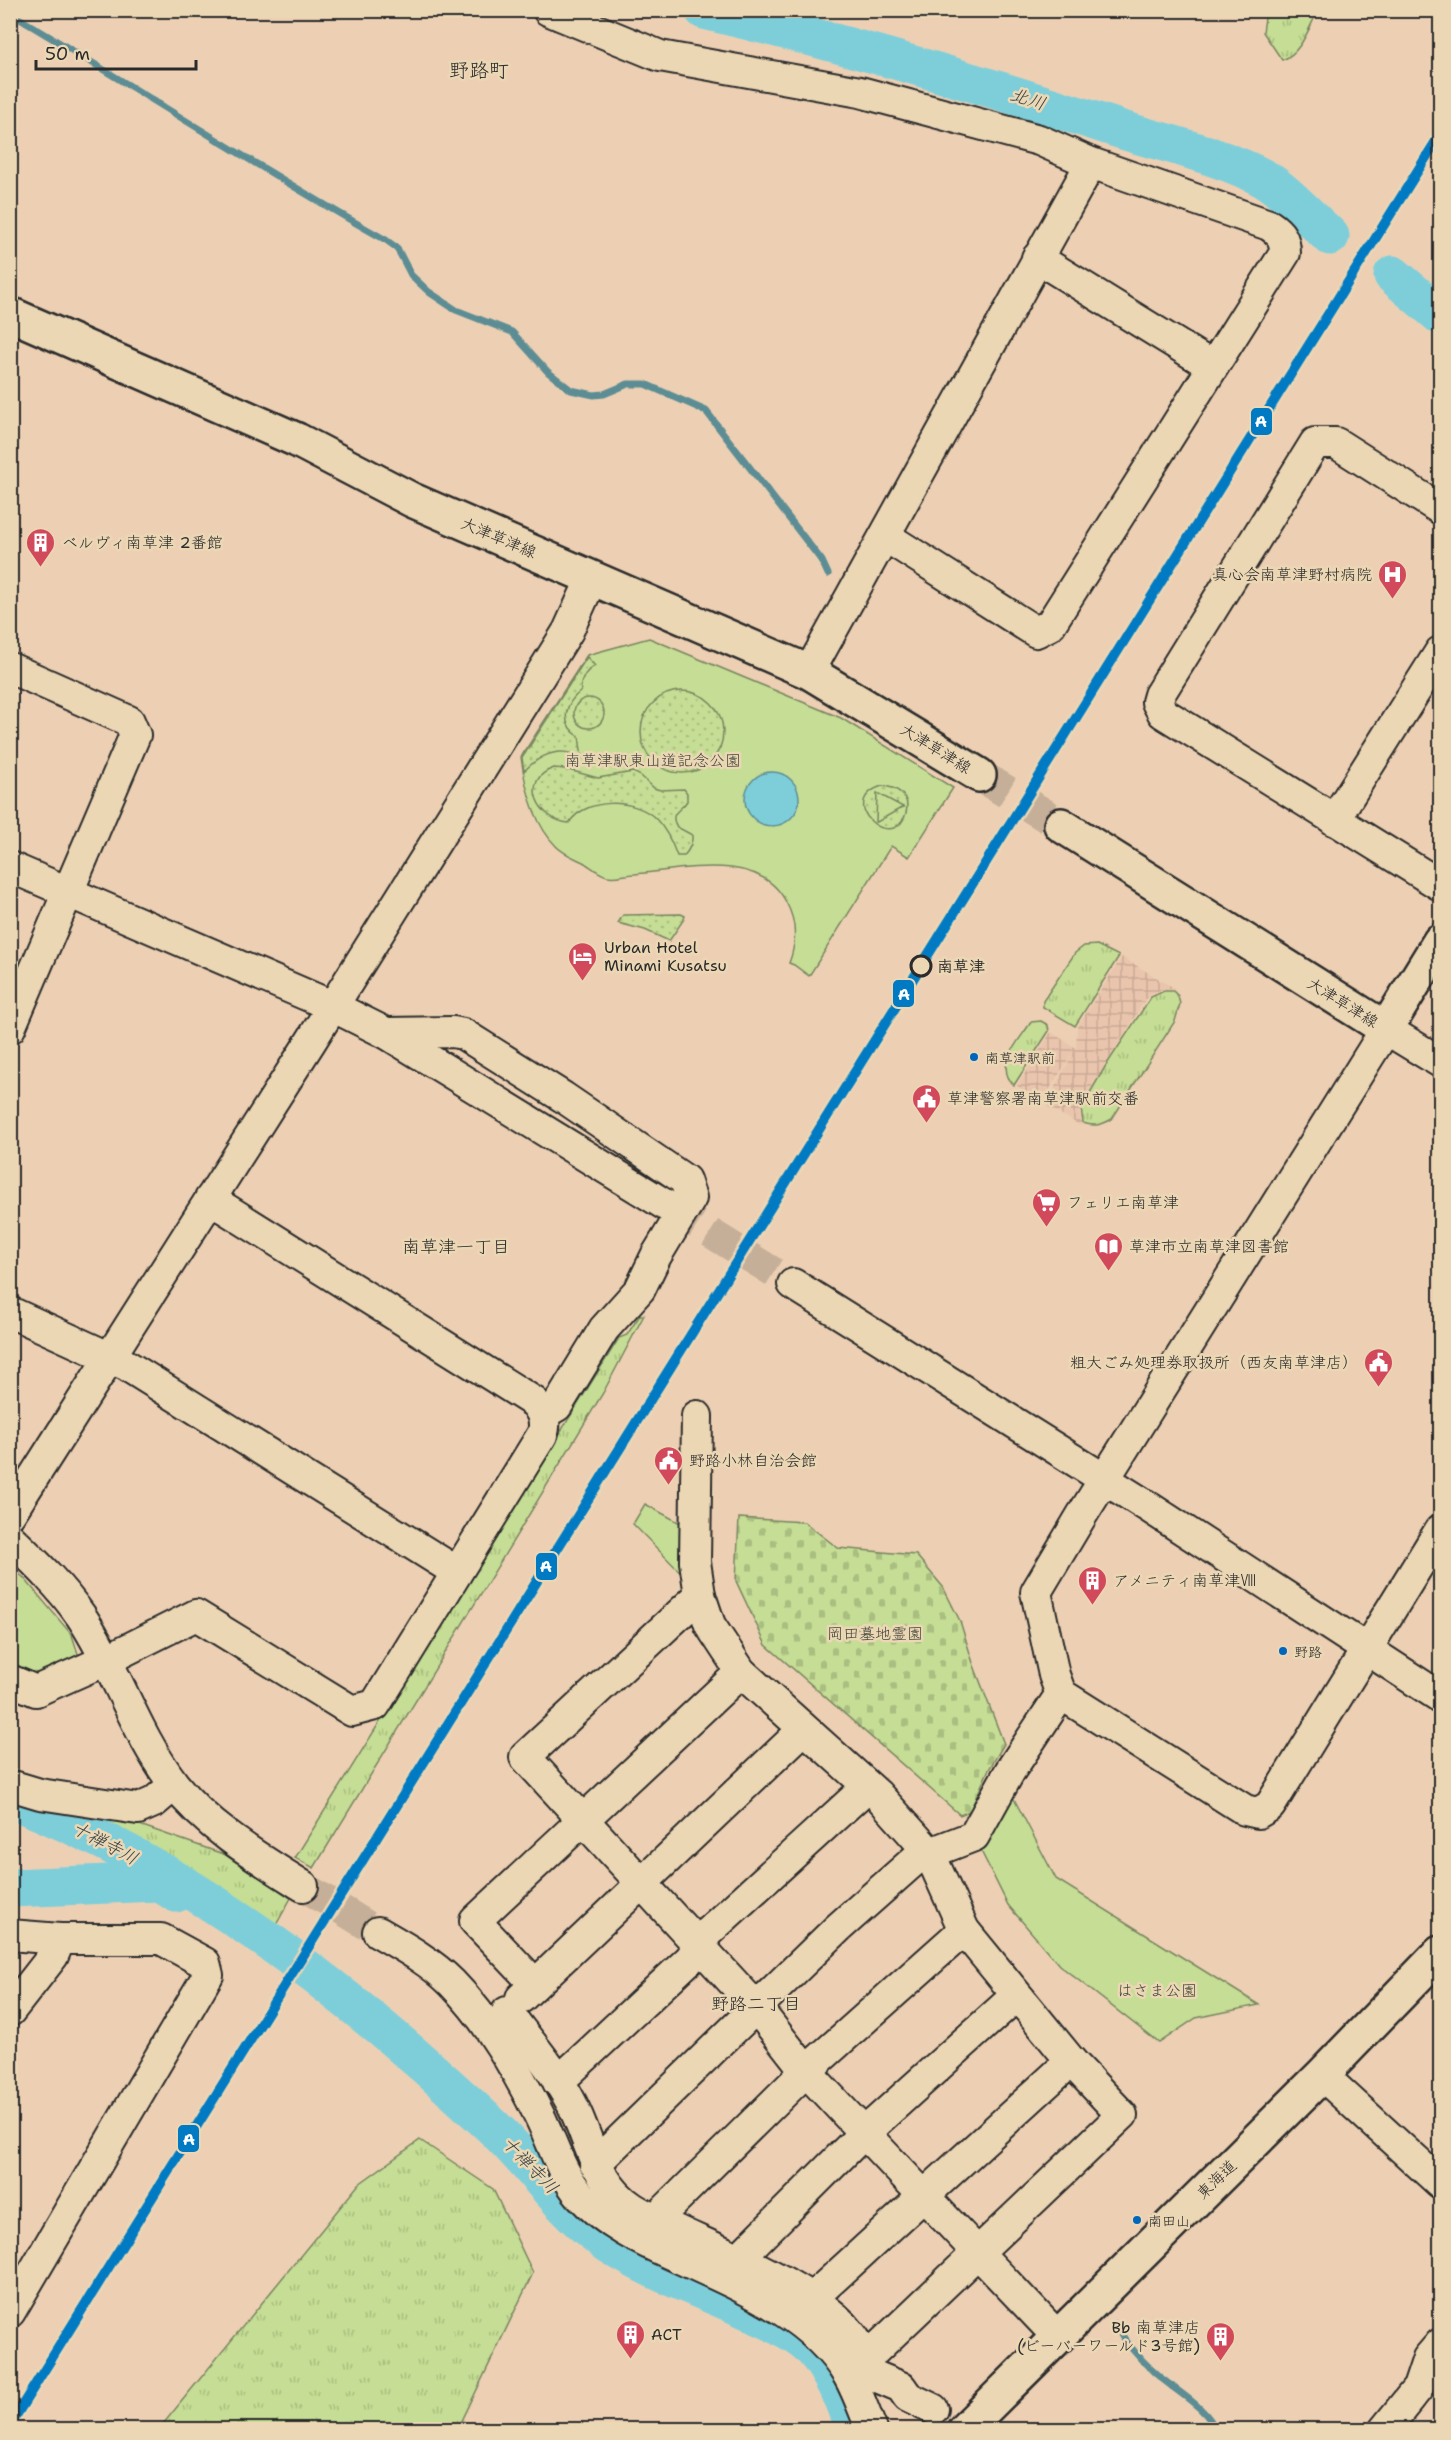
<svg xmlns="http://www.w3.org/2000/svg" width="1451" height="2440" font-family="'Shantell Sans','Klee One',sans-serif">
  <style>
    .industrial { fill: url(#industrial-grid) }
    .grass { fill: url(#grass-tufts); stroke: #788460; stroke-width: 1.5 }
    .cemetery { fill: url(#cemetery-stones); stroke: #788460; stroke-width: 1.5 }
    .park { fill: #c5dd94; stroke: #788460; stroke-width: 1.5 }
    .garden { fill: url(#garden-dots); stroke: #788460; stroke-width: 1.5; fill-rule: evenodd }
    .water { fill: #7eceda; stroke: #5d8d94; stroke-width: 1.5 }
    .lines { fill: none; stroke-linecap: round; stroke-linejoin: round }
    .stream { stroke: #5d8d94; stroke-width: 7 }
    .river { stroke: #7eceda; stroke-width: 39 }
    .minor-tunnel { stroke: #c6af98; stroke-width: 30; stroke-dasharray: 30 15; stroke-linecap: butt }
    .major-tunnel { stroke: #c6af98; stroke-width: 33; stroke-dasharray: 33 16; stroke-linecap: butt }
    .minor-casing { stroke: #2b2b2b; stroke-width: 34 }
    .major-casing { stroke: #2b2b2b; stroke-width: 38 }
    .highway-casing { stroke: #2b2b2b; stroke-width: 38 }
    .minor { stroke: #ecd7b5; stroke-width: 30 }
    .major { stroke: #ecd7b5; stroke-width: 33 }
    .highway { stroke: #ecd7b5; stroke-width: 33 }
    .rail-1-casing { stroke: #ecd7b5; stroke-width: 15 }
    .rail-1 { stroke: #007ac2; stroke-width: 10 }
    .stop-dot { fill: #ecd7b5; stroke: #2b2b2b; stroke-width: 3 }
    .bus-dot { fill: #0065bd; stroke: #ecd7b5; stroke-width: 2 }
    .labels { text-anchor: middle; stroke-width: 5; stroke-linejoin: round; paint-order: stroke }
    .bus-label { font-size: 14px; fill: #2b2b2b; stroke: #ecd7b5; text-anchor: start }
    .street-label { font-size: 16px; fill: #2b2b2b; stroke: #ecd7b5 }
    .poi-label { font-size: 16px; fill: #2b2b2b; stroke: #ecd7b5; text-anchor: start }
    .park-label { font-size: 16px; fill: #42463b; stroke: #ecd7b5 }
    .stop-label { font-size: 16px; font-weight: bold; fill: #2b2b2b; stroke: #ecd7b5; text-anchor: start }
    .water-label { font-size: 18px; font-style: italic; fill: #374345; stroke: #ecd7b5 }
    .neighbourhood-label { font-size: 18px; fill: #2b2b2b; stroke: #ecd7b5 }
    .quarter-label { font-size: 20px; fill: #2b2b2b; stroke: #ecd7b5 }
    .line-badge { stroke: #ecd7b5; stroke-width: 2 }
    .badge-label { font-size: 16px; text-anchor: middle; font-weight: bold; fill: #fff }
  </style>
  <defs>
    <pattern id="industrial-grid" width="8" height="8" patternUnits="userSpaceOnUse" patternTransform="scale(1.5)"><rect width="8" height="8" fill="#eac5ad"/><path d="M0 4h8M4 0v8" fill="none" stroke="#c9a995"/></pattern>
    <pattern id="grass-tufts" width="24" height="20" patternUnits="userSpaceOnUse" patternTransform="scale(1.5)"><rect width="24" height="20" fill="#c5dd94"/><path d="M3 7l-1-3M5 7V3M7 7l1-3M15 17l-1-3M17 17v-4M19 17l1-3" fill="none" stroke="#a9be80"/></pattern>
    <pattern id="cemetery-stones" width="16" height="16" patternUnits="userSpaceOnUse" patternTransform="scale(1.5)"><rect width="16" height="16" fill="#c5dd94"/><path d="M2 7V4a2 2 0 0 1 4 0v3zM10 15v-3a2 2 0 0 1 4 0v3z" fill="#a9be80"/></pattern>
    <pattern id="garden-dots" width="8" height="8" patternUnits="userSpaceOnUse" patternTransform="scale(1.5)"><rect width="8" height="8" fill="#c5dd94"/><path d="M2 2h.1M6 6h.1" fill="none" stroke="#a9be80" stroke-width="1.8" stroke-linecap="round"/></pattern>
  </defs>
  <rect width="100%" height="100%" fill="#edd0b3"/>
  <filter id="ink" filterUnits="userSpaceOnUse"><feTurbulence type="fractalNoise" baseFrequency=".0167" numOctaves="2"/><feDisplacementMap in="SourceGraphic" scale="12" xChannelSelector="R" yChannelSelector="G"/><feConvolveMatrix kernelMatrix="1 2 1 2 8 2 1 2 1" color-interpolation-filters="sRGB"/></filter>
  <g filter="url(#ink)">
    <polygon class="industrial" points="1122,957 1176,989 1160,990 1147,997 1080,1106 1081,1126 1045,1105 1076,1048 1042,1101 1017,1086 1051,1032 1076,1048 1077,1027"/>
    <g class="grass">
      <path d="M1266,11H1318C1309,27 1301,54 1282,60L1263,32Z"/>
      <polygon points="1097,945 1119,956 1075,1026 1043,1007 1043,1001 1075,953 1084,946"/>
      <path d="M1164,991H1173L1178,996L1180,1004L1175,1021L1112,1119C1102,1125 1094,1127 1083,1123L1081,1108L1105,1067L1151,997Z"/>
      <path d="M1041,1021L1048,1025L1049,1031L1014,1085C993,1066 1020,1040 1031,1022Z"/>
      <polygon points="640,1315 644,1315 603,1393 314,1868 295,1858 619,1338 627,1335"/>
      <polygon points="88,1807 226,1855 291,1898 276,1925 126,1832 85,1813"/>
      <polygon points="420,2140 493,2189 533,2273 458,2429 159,2429 359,2184"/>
    </g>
    <polygon class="cemetery" points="739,1518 804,1522 838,1548 916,1555 943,1587 960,1621 973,1663 1004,1744 988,1771 970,1811 960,1815 766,1645 736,1581"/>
    <g class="park">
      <path d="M649,638L841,718L953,788L909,857L891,846L809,976L794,965L789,963C797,942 797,922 786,902C760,850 682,870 635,874C627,874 615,878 607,876C599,874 590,866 583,862C575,858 562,853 556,846C534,824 525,787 521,757L587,655Z"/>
      <polygon points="645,1504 682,1524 683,1575 633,1524"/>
      <polygon points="10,1566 24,1578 72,1635 79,1657 49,1677 23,1675 11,1669"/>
      <polygon points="1012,1795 1056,1879 1259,2005 1196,2018 1159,2043 1059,1965 1008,1905 979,1847"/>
    </g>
    <g class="garden">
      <path d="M587,657L595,666C586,670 579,682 581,691C565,703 559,724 579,736L582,758C560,745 541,754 524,771L522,758Z"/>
      <circle cx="682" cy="732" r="41"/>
      <circle cx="589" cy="713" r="15"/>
      <path d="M554,768L565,769L598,778L633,772L641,776L654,788L660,790L684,789L687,793V801C681,811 668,812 677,827L692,835C693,843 689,850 684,856H677C672,842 666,829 656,819C636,798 585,797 569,823C539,821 518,780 554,768Z"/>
      <path d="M882,786C897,787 911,796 906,813C893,855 834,802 882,786ZM877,793L903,807L877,822H876Z"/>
      <polygon points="681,914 685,916 684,919 669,941 645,930 618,923 623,915"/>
    </g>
    <circle class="water" cx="772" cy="799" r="27"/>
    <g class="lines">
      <g class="stream">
        <path d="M20,19C143,92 262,171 386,240L397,248L411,275L429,292L456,310L512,332L548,372L571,390L594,395L604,394L628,384H645L706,411L822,561L828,574"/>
        <path d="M1115,2324C1125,2342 1139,2358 1154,2372C1171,2388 1210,2409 1215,2430"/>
      </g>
      <g class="river">
        <path d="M704,10C841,42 976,82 1110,126C1161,143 1218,154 1265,179C1283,189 1313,221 1330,236"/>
        <polyline points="1393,275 1440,315"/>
        <path d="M10,1799C192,1869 352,1995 493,2127C530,2162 558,2205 598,2236C641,2269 703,2289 752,2312C772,2322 797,2332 812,2348C829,2366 848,2406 853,2430"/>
        <polyline points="10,1888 159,1882 176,1893"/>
      </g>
      <g class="minor-tunnel">
        <polyline points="672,1209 793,1284"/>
        <polyline points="303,1886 378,1932"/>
      </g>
      <polyline class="major-tunnel" points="979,775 1061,825"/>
      <defs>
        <g id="minor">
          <path d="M548,10L660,56L860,92L1039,140L1091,163L1269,225C1281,233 1285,239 1285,253L1050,625L1036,632L885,536"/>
          <polyline points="1037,258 1212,366"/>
          <polyline points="1440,509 1336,443 1315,443 1159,695 1157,702 1163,713 1440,885"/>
          <polyline points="10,668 129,721 135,735 10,1028"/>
          <polyline points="809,672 1091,163"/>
          <polyline points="1334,820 1440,652"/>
          <polyline points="10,867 332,1006 386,1033 672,1209"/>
          <polyline points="386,1033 453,1032 463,1034 563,1097 685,1180 691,1198 656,1256 640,1289 604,1329 557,1406 543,1414"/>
          <polyline points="1440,1062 1386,1029 1082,1515 1036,1592 1054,1675 1061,1694 1245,1810 1258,1813 1270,1806 1440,1530"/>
          <polyline points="793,1284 1144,1504 1440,1697"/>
          <polyline points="10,1312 126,1365 457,1572"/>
          <polyline points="697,1416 695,1562 700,1595"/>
          <polyline points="10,1514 311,1041 568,631 592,578"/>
          <path d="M10,1538C36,1563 61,1587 81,1616C117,1670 135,1733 174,1784C208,1828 257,1857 303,1886"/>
          <path d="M10,1680L36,1691L106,1660L196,1615L352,1711L375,1705L542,1435C547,1423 543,1412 534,1402L210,1199"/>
          <polyline points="10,1785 40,1794 138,1809 154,1802 174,1785"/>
          <path d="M378,1932C404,1947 431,1962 452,1983C490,2022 515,2067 539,2115C553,2143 560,2172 580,2195C606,2224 641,2241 675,2256C737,2285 812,2314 848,2375C858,2392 864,2412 872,2430"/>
          <polyline points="10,1935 60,1939 161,1939 205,1963 208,1975 10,2312"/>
          <polyline points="535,1984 475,1921 741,1672"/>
          <polyline points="521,1998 803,1730"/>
          <polyline points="10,2011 53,1956 60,1939"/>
          <path d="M507,2012C529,2041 555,2071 572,2104C591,2141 595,2184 633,2208C697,2248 857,2290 870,2374L901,2387L908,2397L933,2409"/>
          <polyline points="1322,2075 1440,2183"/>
          <polyline points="558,2082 690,1959 708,1932 867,1787"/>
          <polyline points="595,2164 838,1928 917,1858 974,1836 1010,1771 1061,1694"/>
          <polyline points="655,2220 806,2071 964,1930"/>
          <polyline points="739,2258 864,2133 1016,1996"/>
          <polyline points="810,2300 1071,2061"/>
          <polyline points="867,2358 1122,2115 1071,2061 964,1930 929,1852 878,1795 741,1672 710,1625 700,1595 525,1757 756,2007 806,2071 864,2133 1057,2336"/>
          <polyline points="1384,2430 1418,2388 1428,2358 1440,2344"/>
        </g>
        <g id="major">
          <polyline points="10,314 297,440 412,500 809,672 979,775"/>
          <polyline points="1061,825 1386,1029 1440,941"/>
        </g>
        <polyline id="highway" points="964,2430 1322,2075 1440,1953"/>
      </defs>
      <use href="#minor" class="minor-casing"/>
      <use href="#major" class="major-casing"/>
      <use href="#highway" class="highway-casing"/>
      <use href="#minor" class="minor"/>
      <use href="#major" class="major"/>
      <use href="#highway" class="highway"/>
      <defs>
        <polyline id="rail-1" points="10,2425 1440,135"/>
      </defs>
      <use href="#rail-1" class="rail-1-casing"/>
      <use href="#rail-1" class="rail-1"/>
    </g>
  </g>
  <defs>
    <symbol id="building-pin" viewBox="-11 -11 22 30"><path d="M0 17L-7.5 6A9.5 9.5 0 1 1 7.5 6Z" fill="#d1495b" stroke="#ecd7b5"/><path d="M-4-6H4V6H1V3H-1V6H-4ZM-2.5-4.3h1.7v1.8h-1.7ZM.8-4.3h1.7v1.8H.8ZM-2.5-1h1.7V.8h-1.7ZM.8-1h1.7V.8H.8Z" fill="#fff"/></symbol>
    <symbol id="hospital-pin" viewBox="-11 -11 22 30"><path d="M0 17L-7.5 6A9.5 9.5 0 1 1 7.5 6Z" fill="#d1495b" stroke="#ecd7b5"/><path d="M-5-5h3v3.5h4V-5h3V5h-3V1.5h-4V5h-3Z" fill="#fff"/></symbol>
    <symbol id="hotel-pin" viewBox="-11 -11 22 30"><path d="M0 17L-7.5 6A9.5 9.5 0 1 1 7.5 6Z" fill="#d1495b" stroke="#ecd7b5"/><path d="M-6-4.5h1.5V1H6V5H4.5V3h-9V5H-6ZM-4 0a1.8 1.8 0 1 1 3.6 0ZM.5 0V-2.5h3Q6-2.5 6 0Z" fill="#fff"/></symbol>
    <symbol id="civic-pin" viewBox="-11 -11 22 30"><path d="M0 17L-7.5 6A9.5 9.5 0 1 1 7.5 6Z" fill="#d1495b" stroke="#ecd7b5"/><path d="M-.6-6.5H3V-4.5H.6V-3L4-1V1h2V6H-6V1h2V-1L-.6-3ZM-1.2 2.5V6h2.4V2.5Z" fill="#fff"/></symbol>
    <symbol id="supermarket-pin" viewBox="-11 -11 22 30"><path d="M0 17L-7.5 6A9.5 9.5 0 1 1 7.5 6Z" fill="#d1495b" stroke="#ecd7b5"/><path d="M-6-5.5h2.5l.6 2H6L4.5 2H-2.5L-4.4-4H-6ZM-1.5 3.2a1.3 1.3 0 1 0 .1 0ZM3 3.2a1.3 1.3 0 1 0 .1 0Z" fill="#fff"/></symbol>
    <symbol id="library-pin" viewBox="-11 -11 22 30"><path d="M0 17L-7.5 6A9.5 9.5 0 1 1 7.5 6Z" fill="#d1495b" stroke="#ecd7b5"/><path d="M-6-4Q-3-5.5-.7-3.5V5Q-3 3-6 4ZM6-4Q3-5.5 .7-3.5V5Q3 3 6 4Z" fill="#fff"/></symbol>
  </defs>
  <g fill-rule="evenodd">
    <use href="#building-pin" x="24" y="526" width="33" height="45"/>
    <use href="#hospital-pin" x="1376" y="558" width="33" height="45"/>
    <use href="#hotel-pin" x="566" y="940" width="33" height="45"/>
    <use href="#civic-pin" x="910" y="1082" width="33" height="45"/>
    <use href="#supermarket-pin" x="1030" y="1186" width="33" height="45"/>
    <use href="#library-pin" x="1092" y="1230" width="33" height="45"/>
    <use href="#civic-pin" x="1362" y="1346" width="33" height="45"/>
    <use href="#civic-pin" x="652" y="1444" width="33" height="45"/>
    <use href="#building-pin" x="1076" y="1564" width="33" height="45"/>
    <use href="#building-pin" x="614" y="2318" width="33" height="45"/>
    <use href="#building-pin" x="1204" y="2320" width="33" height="45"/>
  </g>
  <circle class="stop-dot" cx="921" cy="966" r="10"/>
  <g class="bus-dot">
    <circle cx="974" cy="1057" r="5"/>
    <circle cx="1283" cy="1651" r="5"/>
    <circle cx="1137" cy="2220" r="5"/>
  </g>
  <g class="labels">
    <g class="bus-label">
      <text x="985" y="1063">南草津駅前</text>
      <text x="1294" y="1657">野路</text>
      <text x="1148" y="2226">南田山</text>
    </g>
    <g class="street-label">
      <text transform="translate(499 537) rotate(23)" y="6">大津草津線</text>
      <text transform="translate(936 748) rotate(32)" y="6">大津草津線</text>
      <text transform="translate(1343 1002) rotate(32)" y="6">大津草津線</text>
      <text transform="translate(1216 2179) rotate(-44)" y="6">東海道</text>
    </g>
    <g class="poi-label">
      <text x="62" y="548">ベルヴィ南草津 2番館</text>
      <text x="1372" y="580" text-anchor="end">真心会南草津野村病院</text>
      <text x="604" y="953">Urban Hotel<tspan x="604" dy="18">Minami Kusatsu</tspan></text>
      <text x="947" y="1104">草津警察署南草津駅前交番</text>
      <text x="1067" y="1208">フェリエ南草津</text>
      <text x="1129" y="1252">草津市立南草津図書館</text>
      <text x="1358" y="1368" text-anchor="end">粗大ごみ処理券取扱所（西友南草津店）</text>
      <text x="689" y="1466">野路小林自治会館</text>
      <text x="1113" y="1586">アメニティ南草津Ⅷ</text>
      <text x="1200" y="2333" text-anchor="end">Bb 南草津店<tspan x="1200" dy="18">(ビーバーワールド3号館)</tspan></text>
      <text x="651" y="2340">ACT</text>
    </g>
    <g class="park-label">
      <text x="653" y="766">南草津駅東山道記念公園</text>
      <text x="875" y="1639">岡田墓地霊園</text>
      <text x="1157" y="1996">はさま公園</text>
    </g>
    <g class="stop-label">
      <text x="937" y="972">南草津</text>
    </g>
    <g class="water-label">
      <text transform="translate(1028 99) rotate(18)" y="6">北川</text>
      <text transform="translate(105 1843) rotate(28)" y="6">十禅寺川</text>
      <text transform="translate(530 2165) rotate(46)" y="6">十禅寺川</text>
    </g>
    <g class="neighbourhood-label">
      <text x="456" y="1253">南草津一丁目</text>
      <text x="756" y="2010">野路二丁目</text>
    </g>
    <g class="quarter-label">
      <text x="479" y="77">野路町</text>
    </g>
  </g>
  <g class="line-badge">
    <rect x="1250" y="407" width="23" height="29" rx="6" fill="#007ac2"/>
    <rect x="892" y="979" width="23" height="29" rx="6" fill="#007ac2"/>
    <rect x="535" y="1552" width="23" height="29" rx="6" fill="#007ac2"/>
    <rect x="177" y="2124" width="23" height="29" rx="6" fill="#007ac2"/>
  </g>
  <g class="badge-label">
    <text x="1261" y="427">A</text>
    <text x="904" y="1000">A</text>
    <text x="546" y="1572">A</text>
    <text x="189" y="2145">A</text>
  </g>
  <rect width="1451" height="2440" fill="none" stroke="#ecd7b5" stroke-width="36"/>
  <rect x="18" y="18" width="1415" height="2404" fill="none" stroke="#2b2b2b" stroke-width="2" filter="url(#ink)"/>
  <path d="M36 60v9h160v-9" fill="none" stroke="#2b2b2b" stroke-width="3"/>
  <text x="45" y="60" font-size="18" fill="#2b2b2b" stroke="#ecd7b5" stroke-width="4.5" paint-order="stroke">50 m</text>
</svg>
